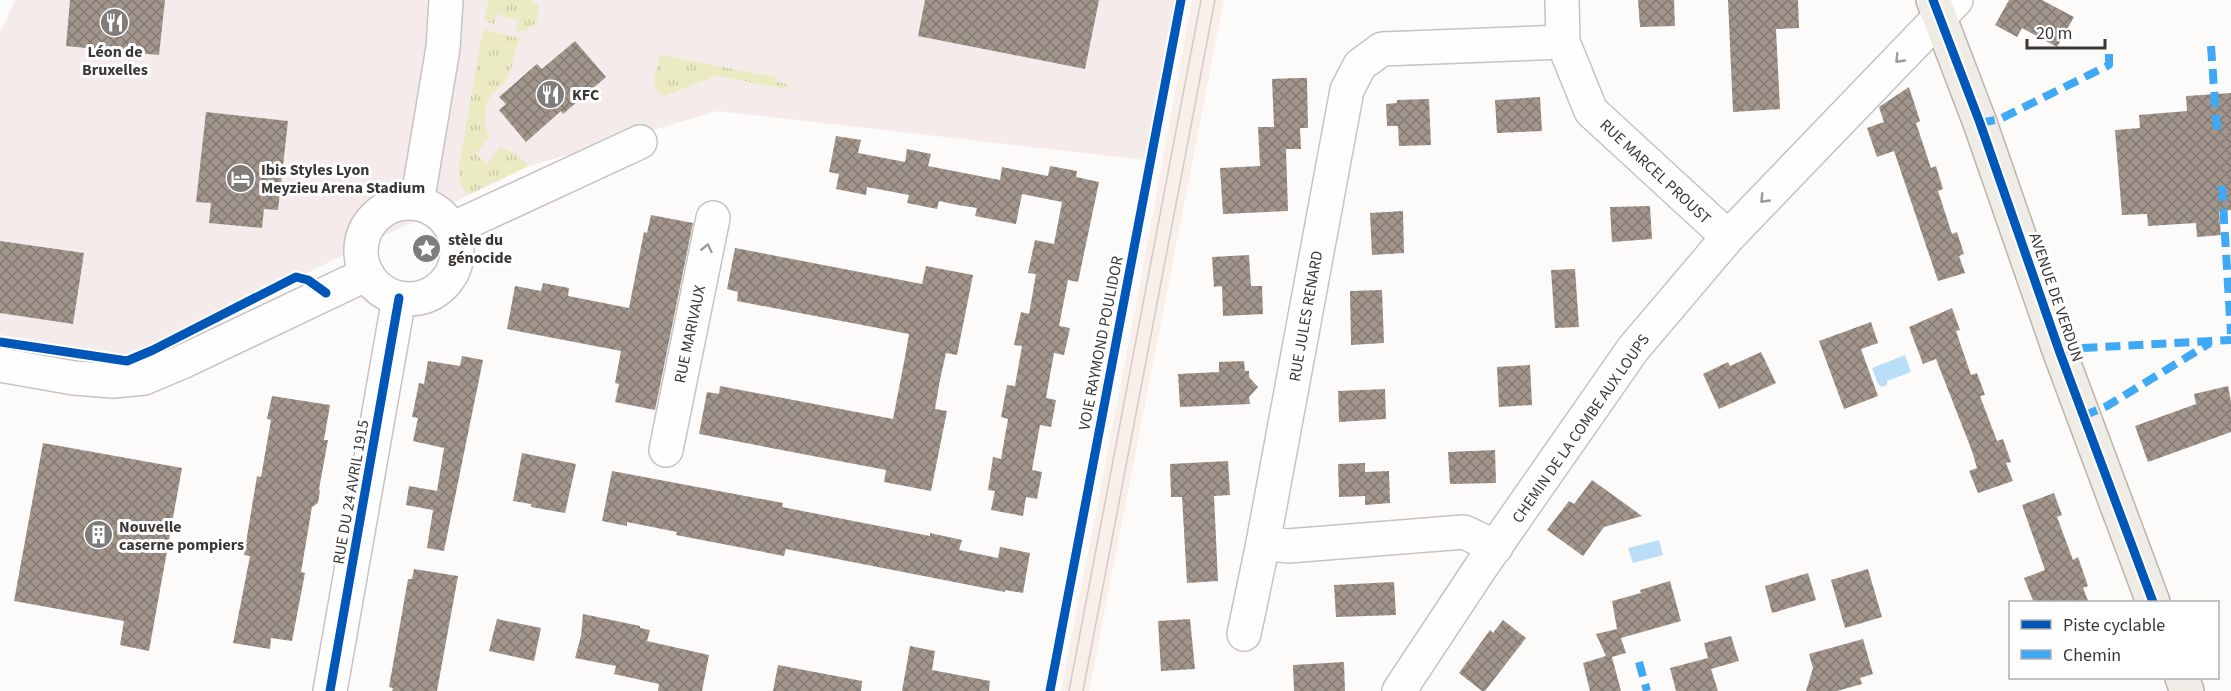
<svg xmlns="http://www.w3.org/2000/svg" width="2231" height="691" font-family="'Source Sans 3',sans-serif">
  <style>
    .commercial { fill: #f5ebeb }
    .built { fill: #f9efe8 }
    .grass { fill: url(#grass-tufts) }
    .water { fill: #bbdef8 }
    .building { fill: url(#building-cross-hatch) }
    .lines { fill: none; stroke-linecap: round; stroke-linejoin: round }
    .minor-casing { stroke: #c6c3c2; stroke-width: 36 }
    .major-casing { stroke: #bbb4ab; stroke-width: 36 }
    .minor { stroke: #fffefe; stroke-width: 33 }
    .major { stroke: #efebe5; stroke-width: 33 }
    .tram { stroke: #cbcbca; stroke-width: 1.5 }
    .quiet { stroke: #3fa9f5; stroke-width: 8; stroke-dasharray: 15 8; stroke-linecap: butt }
    .cycleway-casing { stroke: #fff; stroke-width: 13 }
    .cycleway { stroke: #0057b8; stroke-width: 9 }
    .oneway { stroke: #9d9a9a }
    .labels { text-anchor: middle; stroke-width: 6; stroke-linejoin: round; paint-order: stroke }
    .poi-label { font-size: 16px; font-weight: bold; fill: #3b3735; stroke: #fff; text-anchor: start }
    .street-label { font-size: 16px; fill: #3b3735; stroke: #fff }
  </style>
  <defs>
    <pattern id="grass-tufts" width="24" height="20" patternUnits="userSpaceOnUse" patternTransform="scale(1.5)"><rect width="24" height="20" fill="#eaebc2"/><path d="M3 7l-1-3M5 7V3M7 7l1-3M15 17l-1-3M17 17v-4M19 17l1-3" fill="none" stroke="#cacaa7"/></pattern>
    <pattern id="building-cross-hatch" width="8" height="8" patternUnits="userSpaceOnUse" patternTransform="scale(1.5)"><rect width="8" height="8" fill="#a1958c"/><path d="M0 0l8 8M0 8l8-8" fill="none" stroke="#847a73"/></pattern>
  </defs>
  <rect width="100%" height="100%" fill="#fdfbf9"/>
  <polygon class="commercial" points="15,0 1175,0 1145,160 718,111 529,166 132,357 0,335 0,33"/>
  <polygon class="built" points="1192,0 1224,0 1089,691 1061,691 1138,295"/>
  <g class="grass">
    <polygon points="489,0 532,0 532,2 539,4 537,23 529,27 525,32 516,30 518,20 497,14 494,24 484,21"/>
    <path d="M483,29L521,39C513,51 514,62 509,75C506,83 500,86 494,92C482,104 484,123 489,137L476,154L487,164L500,147L516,154L529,166L470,194C458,189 459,178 459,166Z"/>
    <path d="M660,55L776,77V82L788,84L787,89L716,76L664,96C647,89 658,67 660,55Z"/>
  </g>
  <g class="water">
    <polygon points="1905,355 1911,372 1887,381 1887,385 1882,387 1878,384 1872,368"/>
    <polygon points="1659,540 1663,555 1633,563 1628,548"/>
  </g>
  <g class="building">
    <polygon points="70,0 165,0 159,55 66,46"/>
    <polygon points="925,0 1099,0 1085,69 918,36"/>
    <polygon points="1638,0 1674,0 1675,26 1640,27"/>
    <polygon points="1728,0 1798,0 1799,28 1776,29 1780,109 1733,112"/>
    <polygon points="2009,0 2042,0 2074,17 2057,47 2022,28 2017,37 1995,25"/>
    <polygon points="575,41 606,77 563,114 561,111 526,142 499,110 506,104 499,97 537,64 542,69"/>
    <polygon points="1296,78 1307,78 1308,128 1300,128 1301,149 1286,149 1288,211 1223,214 1220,168 1260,166 1258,127 1274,127 1272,79"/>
    <polygon points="1909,87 1920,121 1916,123 1931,168 1936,166 1943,189 1938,191 1952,234 1957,232 1964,254 1959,256 1965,273 1938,281 1894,151 1877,157 1867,128 1884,122 1879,107"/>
    <polygon points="2231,93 2231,210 2219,212 2221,235 2197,237 2196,223 2148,226 2147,214 2122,215 2115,130 2140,128 2139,115 2187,111 2186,96"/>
    <polygon points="1540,97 1542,131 1497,133 1495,100"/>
    <polygon points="1429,99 1431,145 1399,146 1398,126 1387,126 1386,104 1397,103 1397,100"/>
    <polygon points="206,112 288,121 278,210 264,209 262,228 209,223 211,203 196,202"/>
    <polygon points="836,136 861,140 858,153 905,162 907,149 931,154 928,166 1000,180 1002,167 1048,176 1050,166 1077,171 1076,177 1099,182 1078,282 1068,280 1059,326 1070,328 1064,355 1054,353 1046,398 1056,400 1051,427 1040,425 1032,470 1042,472 1037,499 1026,497 1023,516 991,510 995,491 988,490 993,457 1001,459 1008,419 1001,417 1007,385 1015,386 1022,346 1014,345 1021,312 1029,314 1036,274 1028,273 1035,240 1054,244 1062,202 1022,194 1016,224 975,216 977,208 958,205 939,201 937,209 907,203 909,195 867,187 866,195 836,189 839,174 829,172"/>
    <polygon points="1650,206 1652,239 1612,242 1610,207"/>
    <polygon points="1403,211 1404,253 1372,255 1370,213"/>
    <polygon points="651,215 693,223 655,410 615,402 619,384 615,383 621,351 507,329 515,286 541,291 543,283 569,288 568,296 629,308 644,232 647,233"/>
    <polygon points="0,241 84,253 73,324 0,313"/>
    <polygon points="735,248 922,284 926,266 973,275 957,355 946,353 940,380 935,409 947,411 931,491 884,482 886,470 699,434 707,392 719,394 720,386 893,419 905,357 909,334 737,301 738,292 727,289"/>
    <polygon points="1249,255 1251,286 1262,286 1263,314 1223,316 1222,286 1214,287 1212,257"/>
    <polygon points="1575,269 1579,327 1555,328 1551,270"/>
    <polygon points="1382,290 1384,343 1351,345 1350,291"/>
    <polygon points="1952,308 1960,330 1956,331 1971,375 1977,373 1985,395 1980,396 1997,441 2003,439 2011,462 2006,463 2013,481 1978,493 1969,471 1977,468 1972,451 1936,359 1923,364 1909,327"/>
    <polygon points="1871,322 1878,343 1861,349 1878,396 1844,409 1819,341"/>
    <polygon points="1761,352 1776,383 1719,409 1703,374 1728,362 1730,366"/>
    <polygon points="462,356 483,360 444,551 427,548 433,510 406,505 409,486 437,491 444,448 413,441 418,418 412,417 419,383 424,384 428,361 460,366"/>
    <polygon points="1244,361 1245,371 1249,371 1249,377 1258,387 1249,397 1250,404 1180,407 1178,374 1219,372 1219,362"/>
    <polygon points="1530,365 1532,405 1499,407 1497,367"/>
    <polygon points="2228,386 2231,402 2231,432 2148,462 2135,426 2196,404 2194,394"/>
    <polygon points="1385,389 1386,419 1339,422 1338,391"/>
    <polygon points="272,396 330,405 324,440 328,440 319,489 320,491 318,503 312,507 301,572 305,573 292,641 271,638 270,649 233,643 250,556 244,555 257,476 261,477 271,420 267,419"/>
    <polygon points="43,443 182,468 149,651 120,645 124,621 14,601"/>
    <polygon points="1495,450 1496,483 1450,484 1448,452"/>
    <polygon points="522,453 576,464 565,513 531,507 531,504 513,501"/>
    <polygon points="1228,461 1230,495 1214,496 1218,581 1187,583 1182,497 1171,497 1170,464"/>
    <polygon points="1365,463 1365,472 1389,471 1390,503 1365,505 1365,496 1339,497 1338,464"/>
    <polygon points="612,471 783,503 782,507 930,536 930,533 962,540 959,550 998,558 1000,547 1030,553 1023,593 1005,590 1005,592 786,549 784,556 676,535 677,532 627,522 627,526 602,521"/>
    <polygon points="1592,480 1642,516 1604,527 1583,556 1547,530 1569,501 1574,504"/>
    <polygon points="2054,493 2062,515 2057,517 2073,560 2078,557 2088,586 2083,588 2089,603 2034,603 2024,578 2045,570 2022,505"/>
    <polygon points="414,569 458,576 437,691 392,691 393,688 389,687 408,579 412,579"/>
    <polygon points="1868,569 1882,617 1845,628 1831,580"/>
    <polygon points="1808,573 1816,600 1772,613 1765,586"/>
    <polygon points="1670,581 1681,621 1621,638 1626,653 1612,657 1621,691 1590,691 1583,663 1606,656 1596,634 1617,629 1612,601 1641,593 1640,590"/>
    <polygon points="1394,582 1396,615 1336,617 1334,585"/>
    <polygon points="583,614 640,626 640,628 650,630 647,641 709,655 702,691 658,691 659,684 614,674 616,666 575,658 581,636"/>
    <polygon points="497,619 541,628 534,661 489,651"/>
    <polygon points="1190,619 1195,669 1161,671 1158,621"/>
    <polygon points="1503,620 1526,638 1485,691 1482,691 1459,673 1490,630 1493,633"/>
    <polygon points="1731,636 1739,661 1711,669 1718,691 1676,691 1670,668 1708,658 1704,643"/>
    <polygon points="1863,639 1873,674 1860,678 1862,684 1837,691 1806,691 1813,668 1809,654"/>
    <polygon points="910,646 935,651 932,670 990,681 989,691 902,691"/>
    <polygon points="1344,662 1345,691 1294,691 1293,665"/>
    <polygon points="778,665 862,681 861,691 773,691"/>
  </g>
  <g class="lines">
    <defs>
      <g id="minor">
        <polyline points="1562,0 1563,42 1591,111 1728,237"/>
        <polyline points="417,203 443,48 446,0"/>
        <circle cx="409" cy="251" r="48"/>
        <polyline points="452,229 640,142"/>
        <polyline points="0,365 74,378 113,381 144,378 182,362 367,274"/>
        <polyline points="666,450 713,218"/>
        <polyline points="1496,547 1464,532 1288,546 1263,543 1347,90 1360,65 1382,49 1563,42"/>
        <polyline points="1244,634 1263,543"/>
        <polyline points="330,691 399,298"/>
        <polyline points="1399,691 1481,567 1633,349 1728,237 1956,0"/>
      </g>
      <g id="major">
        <polyline points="1933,0 1980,123 2060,353 2153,602"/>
        <polyline points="2182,678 2187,691"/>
      </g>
    </defs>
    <use href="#minor" class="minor-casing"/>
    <use href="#major" class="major-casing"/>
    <use href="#minor" class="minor"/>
    <use href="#major" class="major"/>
    <g class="tram">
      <polyline points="1069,691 1201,0"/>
      <polyline points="1083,691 1215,0"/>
    </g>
    <g class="quiet">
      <polyline points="2211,46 2217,131"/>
      <polyline points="1980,123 2000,119 2109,65 2109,51"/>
      <polyline points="2222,186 2231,334"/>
      <polyline points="2060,353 2083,348 2231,340"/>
      <polyline points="2083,416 2107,406 2210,343"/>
      <polyline points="1639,662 1647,691"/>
    </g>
    <defs>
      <g id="cycleway">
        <polyline points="1933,0 1980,123 2060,353 2153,602"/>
        <polyline points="0,342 127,361 153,350 296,277 308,280 326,293"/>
        <polyline points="330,691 399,298"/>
        <polyline points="1050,691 1181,0"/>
      </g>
    </defs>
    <use href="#cycleway" class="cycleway-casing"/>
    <use href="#cycleway" class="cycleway"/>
  </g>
  <defs><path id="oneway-chevron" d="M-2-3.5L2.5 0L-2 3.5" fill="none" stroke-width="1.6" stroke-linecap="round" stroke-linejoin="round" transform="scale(1.5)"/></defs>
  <g class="oneway">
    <use href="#oneway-chevron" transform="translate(1899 59) rotate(134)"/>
    <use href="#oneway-chevron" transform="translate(1764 199) rotate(134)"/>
    <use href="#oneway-chevron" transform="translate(707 248) rotate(-78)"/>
  </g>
  <defs>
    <symbol id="restaurant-disc" viewBox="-11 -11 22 22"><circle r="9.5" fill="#7f7c7a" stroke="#fff"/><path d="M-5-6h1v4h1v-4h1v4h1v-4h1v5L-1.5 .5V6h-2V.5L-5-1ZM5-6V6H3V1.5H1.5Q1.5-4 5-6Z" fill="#fff"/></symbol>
    <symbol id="hotel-disc" viewBox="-11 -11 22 22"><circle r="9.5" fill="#7f7c7a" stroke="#fff"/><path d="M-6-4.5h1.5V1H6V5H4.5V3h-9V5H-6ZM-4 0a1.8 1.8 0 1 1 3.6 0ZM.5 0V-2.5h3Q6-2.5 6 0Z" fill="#fff"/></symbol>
    <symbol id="sight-disc" viewBox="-11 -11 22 22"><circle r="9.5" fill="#7f7c7a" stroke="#fff"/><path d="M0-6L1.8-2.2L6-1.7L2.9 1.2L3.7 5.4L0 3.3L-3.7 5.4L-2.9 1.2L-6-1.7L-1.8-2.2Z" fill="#fff"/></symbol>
    <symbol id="building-disc" viewBox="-11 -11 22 22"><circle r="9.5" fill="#7f7c7a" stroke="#fff"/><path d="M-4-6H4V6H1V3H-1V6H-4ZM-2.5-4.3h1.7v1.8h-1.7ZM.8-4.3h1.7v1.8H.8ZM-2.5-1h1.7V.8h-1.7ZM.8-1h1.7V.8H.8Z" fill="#fff"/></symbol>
  </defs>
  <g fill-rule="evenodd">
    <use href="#restaurant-disc" x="98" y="6" width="33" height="33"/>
    <use href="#restaurant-disc" x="534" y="78" width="33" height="33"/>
    <use href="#hotel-disc" x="224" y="162" width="33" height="33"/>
    <use href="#sight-disc" x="410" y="232" width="33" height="33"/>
    <use href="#building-disc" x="82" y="518" width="33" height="33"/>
  </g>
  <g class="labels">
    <g class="poi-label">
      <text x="115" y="57" text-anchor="middle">Léon de<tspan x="115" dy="18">Bruxelles</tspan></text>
      <text x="572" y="100">KFC</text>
      <text x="261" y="175">Ibis Styles Lyon<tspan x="261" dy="18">Meyzieu Arena Stadium</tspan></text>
      <text x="448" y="245">stèle du<tspan x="448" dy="18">génocide</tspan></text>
      <text x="119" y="532">Nouvelle<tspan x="119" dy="18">caserne pompiers</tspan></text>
    </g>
    <g class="street-label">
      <text transform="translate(1656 171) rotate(43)" y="6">RUE MARCEL PROUST</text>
      <text transform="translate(2057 297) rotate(71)" y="6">AVENUE DE VERDUN</text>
      <text transform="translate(1305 316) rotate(-80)" y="6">RUE JULES RENARD</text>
      <text transform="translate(689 334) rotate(-78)" y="6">RUE MARIVAUX</text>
      <text transform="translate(1100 343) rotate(-79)" y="6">VOIE RAYMOND POULIDOR</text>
      <text transform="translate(1580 428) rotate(-55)" y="6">CHEMIN DE LA COMBE AUX LOUPS</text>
      <text transform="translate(350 492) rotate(-80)" y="6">RUE DU 24 AVRIL 1915</text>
    </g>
  </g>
  <rect x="2009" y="601" width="210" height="78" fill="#ffffff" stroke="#b1afae" stroke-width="1.5"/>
  <rect x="2021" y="620" width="30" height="9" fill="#0057b8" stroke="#b1afae" stroke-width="1.5"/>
  <text x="2063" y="631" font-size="18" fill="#3b3735">Piste cyclable</text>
  <rect x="2021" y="650" width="30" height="9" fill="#3fa9f5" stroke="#b1afae" stroke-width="1.5"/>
  <text x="2063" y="661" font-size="18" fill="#3b3735">Chemin</text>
  <path d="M2027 39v9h78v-9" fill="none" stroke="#3b3735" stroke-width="3"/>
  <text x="2036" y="39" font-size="18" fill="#3b3735" stroke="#ffffff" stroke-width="4.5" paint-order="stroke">20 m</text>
</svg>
